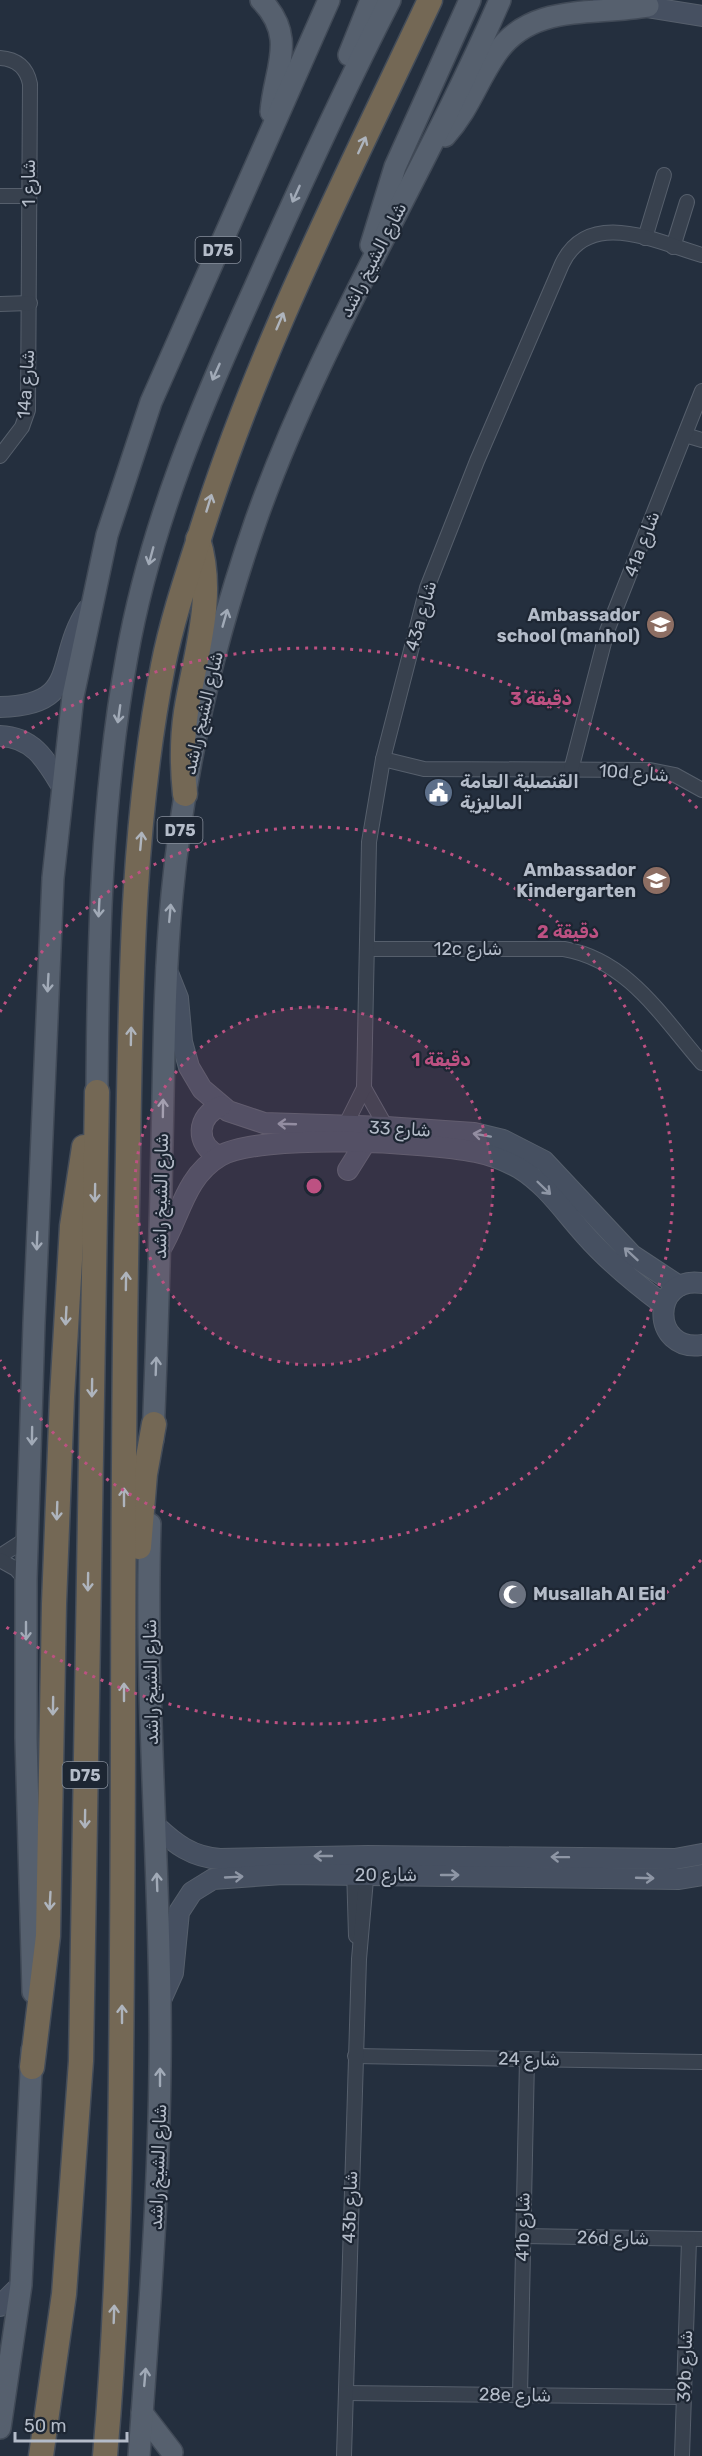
<svg xmlns="http://www.w3.org/2000/svg" width="702" height="2456" font-family="Rubik,Vazirmatn,sans-serif">
  <style>
    .lines { fill: none; stroke-linecap: round; stroke-linejoin: round }
    .street-casing { stroke: #565f6c; stroke-width: 16 }
    .secondary-casing { stroke: #565f6c; stroke-width: 22 }
    .primary-casing { stroke: #414a57; stroke-width: 24 }
    .highway-casing { stroke: #434c59; stroke-width: 27 }
    .street { stroke: #38414e; stroke-width: 14 }
    .secondary { stroke: #465061; stroke-width: 20 }
    .primary { stroke: #56606e; stroke-width: 21 }
    .highway { stroke: #746855; stroke-width: 24 }
    .oneway { stroke: #aeb4bd }
    .oneway2 { stroke: #a1aab7 }
    .oneway3 { stroke: #8e96a5 }
    .ring { fill: none; stroke: #bd5182; stroke-width: 3; stroke-dasharray: 3 6 }
    .labels { text-anchor: middle; stroke-width: 4.5; stroke-linejoin: round; paint-order: stroke }
    .shield { fill: #1d2633; stroke: #878f9c; stroke-width: 1.5 }
    .shield-label { font-size: 16px; font-weight: bold; fill: #b4bcc9 }
    .street-label { font-size: 18px; fill: #b4bcc9; stroke: #1d2633 }
    .poi-label { font-size: 18px; font-weight: bold; fill: #b4bcc9; stroke: #1d2633; text-anchor: end }
    .centre { fill: #bd5182; stroke: #1d2633; stroke-width: 3 }
    .ring-label { font-size: 18px; text-anchor: middle; font-weight: bold; fill: #bd5182; stroke: #1d2633; stroke-width: 4.5; stroke-linejoin: round; paint-order: stroke }
  </style>
  <rect width="100%" height="100%" fill="#242f3e"/>
  <g class="lines">
    <defs>
      <g id="street">
        <path d="M0,58C17,59 27,68 30,84L28,410L22,427L0,456"/>
        <polyline points="0,196 29,196"/>
        <polyline points="645,238 664,175"/>
        <polyline points="673,247 687,202"/>
        <polyline points="0,304 30,303"/>
        <polyline points="685,435 702,440"/>
        <polyline points="383,759 424,769 650,770 675,775 702,790"/>
        <polyline points="571,770 607,631 702,391"/>
        <path d="M367,949H564C628,960 662,1017 702,1063"/>
        <polyline points="364,1088 386,1127"/>
        <path d="M345,1126L364,1088L369,842L383,759L427,588L477,461L562,264C589,207 657,242 702,255"/>
        <polyline points="0,1556 28,1538"/>
        <polyline points="0,1560 16,1569 26,1580"/>
        <polyline points="354,1868 356,1936"/>
        <polyline points="355,2056 702,2062"/>
        <polyline points="523,2236 702,2239"/>
        <polyline points="346,2393 683,2397"/>
        <polyline points="520,2395 527,2059"/>
        <polyline points="344,2456 359,1959 367,1868"/>
        <polyline points="682,2456 689,2240"/>
      </g>
      <g id="secondary">
        <polyline points="603,0 702,16"/>
        <path d="M0,707C83,705 53,660 88,609"/>
        <path d="M0,736C33,737 46,760 61,785"/>
        <polyline points="166,968 178,998 182,1042 189,1067 202,1089 228,1111 264,1123 386,1127 474,1133 503,1140 544,1161 632,1255 679,1286"/>
        <path d="M219,1156C195,1145 196,1116 221,1106"/>
        <polyline points="348,1170 365,1143"/>
        <path d="M160,1250C180,1218 184,1177 220,1156C260,1133 428,1142 476,1152C491,1155 506,1161 519,1168C547,1185 564,1212 586,1236C609,1262 636,1284 664,1305"/>
        <path d="M702,1283C650,1275 651,1353 702,1345"/>
        <path d="M156,1826C175,1844 192,1857 220,1859L368,1856L675,1859L702,1854"/>
        <polyline points="160,2002 173,1973 179,1912 192,1892 213,1879 283,1874 679,1879 702,1875"/>
        <polyline points="0,2306 21,2285"/>
      </g>
      <g id="primary">
        <path d="M261,0C298,38 274,69 271,112"/>
        <polyline points="349,55 371,0"/>
        <path d="M445,136C470,108 476,83 496,54C531,2 594,16 648,6"/>
        <polyline points="371,245 395,167 470,0"/>
        <path d="M97,1092C98,946 101,800 127,656C150,526 201,406 255,287C298,190 342,94 390,0"/>
        <path d="M153,1439C157,1341 160,1243 162,1145C164,1061 164,978 172,895C184,768 214,641 256,520C320,339 424,176 500,0"/>
        <polyline points="33,1992 26,1738 26,1580 34,1323 53,878 73,696 107,535 151,402 329,0"/>
        <polyline points="142,2413 172,2452"/>
        <polyline points="0,2428 21,2285 32,2050"/>
        <path d="M139,2456C150,2305 162,2154 160,2002C158,1843 145,1684 150,1524"/>
      </g>
      <g id="highway">
        <path d="M185,794C182,766 182,739 186,712C195,654 216,597 198,539"/>
        <polyline points="139,1547 145,1474 154,1424"/>
        <polyline points="32,2067 48,1936 54,1604 62,1397 72,1226 84,1147"/>
        <polyline points="41,2456 64,2294 81,2061 97,1092"/>
        <path d="M105,2456C120,2288 121,2120 122,1952C124,1703 122,1455 127,1207C131,1027 128,844 163,666C171,625 184,585 197,545C255,355 346,179 430,0"/>
      </g>
    </defs>
    <use href="#street" class="street-casing"/>
    <use href="#secondary" class="secondary-casing"/>
    <use href="#primary" class="primary-casing"/>
    <use href="#highway" class="highway-casing"/>
    <use href="#street" class="street"/>
    <use href="#secondary" class="secondary"/>
    <use href="#primary" class="primary"/>
    <use href="#highway" class="highway"/>
  </g>
  <defs><path id="oneway-shaft" d="M-6 0H5M1.5-3L5.5 0L1.5 3" fill="none" stroke-width="1.6" stroke-linecap="round" stroke-linejoin="round" transform="scale(1.5)"/></defs>
  <g class="oneway">
    <use href="#oneway-shaft" transform="translate(362 145) rotate(-65)"/>
    <use href="#oneway-shaft" transform="translate(280 321) rotate(-67)"/>
    <use href="#oneway-shaft" transform="translate(209 503) rotate(-73)"/>
    <use href="#oneway-shaft" transform="translate(141 841) rotate(-85)"/>
    <use href="#oneway-shaft" transform="translate(131 1036) rotate(-89)"/>
    <use href="#oneway-shaft" transform="translate(95 1193) rotate(91)"/>
    <use href="#oneway-shaft" transform="translate(126 1281) rotate(-89)"/>
    <use href="#oneway-shaft" transform="translate(66 1316) rotate(93)"/>
    <use href="#oneway-shaft" transform="translate(92 1388) rotate(91)"/>
    <use href="#oneway-shaft" transform="translate(124 1497) rotate(-90)"/>
    <use href="#oneway-shaft" transform="translate(57 1511) rotate(92)"/>
    <use href="#oneway-shaft" transform="translate(88 1582) rotate(91)"/>
    <use href="#oneway-shaft" transform="translate(124 1692) rotate(-90)"/>
    <use href="#oneway-shaft" transform="translate(53 1706) rotate(91)"/>
    <use href="#oneway-shaft" transform="translate(85 1819) rotate(91)"/>
    <use href="#oneway-shaft" transform="translate(50 1901) rotate(93)"/>
    <use href="#oneway-shaft" transform="translate(122 2014) rotate(-90)"/>
    <use href="#oneway-shaft" transform="translate(114 2314) rotate(-88)"/>
  </g>
  <g class="oneway2">
    <use href="#oneway-shaft" transform="translate(296 194) rotate(114)"/>
    <use href="#oneway-shaft" transform="translate(216 372) rotate(114)"/>
    <use href="#oneway-shaft" transform="translate(151 556) rotate(105)"/>
    <use href="#oneway-shaft" transform="translate(225 618) rotate(-74)"/>
    <use href="#oneway-shaft" transform="translate(119 714) rotate(98)"/>
    <use href="#oneway-shaft" transform="translate(99 908) rotate(93)"/>
    <use href="#oneway-shaft" transform="translate(170 913) rotate(-85)"/>
    <use href="#oneway-shaft" transform="translate(48 983) rotate(93)"/>
    <use href="#oneway-shaft" transform="translate(163 1108) rotate(-89)"/>
    <use href="#oneway-shaft" transform="translate(37 1241) rotate(92)"/>
    <use href="#oneway-shaft" transform="translate(156 1366) rotate(-88)"/>
    <use href="#oneway-shaft" transform="translate(32 1436) rotate(91)"/>
    <use href="#oneway-shaft" transform="translate(26 1631) rotate(90)"/>
    <use href="#oneway-shaft" transform="translate(157 1882) rotate(-92)"/>
    <use href="#oneway-shaft" transform="translate(160 2077) rotate(-90)"/>
    <use href="#oneway-shaft" transform="translate(145 2377) rotate(-85)"/>
  </g>
  <g class="oneway3">
    <use href="#oneway-shaft" transform="translate(287 1124) rotate(-178)"/>
    <use href="#oneway-shaft" transform="translate(482 1135) rotate(-170)"/>
    <use href="#oneway-shaft" transform="translate(544 1188) rotate(44)"/>
    <use href="#oneway-shaft" transform="translate(631 1254) rotate(-137)"/>
    <use href="#oneway-shaft" transform="translate(323 1856) rotate(180)"/>
    <use href="#oneway-shaft" transform="translate(560 1857) rotate(-179)"/>
    <use href="#oneway-shaft" transform="translate(450 1875)"/>
    <use href="#oneway-shaft" transform="translate(234 1877) rotate(-3)"/>
    <use href="#oneway-shaft" transform="translate(645 1878) rotate(2)"/>
  </g>
  <circle cx="314" cy="1186" r="179" fill="#bd5182" fill-opacity=".12"/>
  <g class="ring">
    <circle cx="314" cy="1186" r="179"/>
    <path d="M0 1012A359 359 0 1 1 0 1360"/>
    <path d="M701 1560A538 538 0 0 1 2 1624M2 748A538 538 0 0 1 701 812"/>
  </g>
  <defs>
    <symbol id="school-disc" viewBox="-11 -11 22 22"><circle r="9.5" fill="#8d6e63" stroke="#1d2633"/><path d="M0-5L7-2L0 1L-7-2ZM-4 1L0 2.5L4 1V4Q0 6-4 4Z" fill="#fff"/></symbol>
    <symbol id="civic-disc" viewBox="-11 -11 22 22"><circle r="9.5" fill="#5c6f8a" stroke="#1d2633"/><path d="M-.6-6.5H3V-4.5H.6V-3L4-1V1h2V6H-6V1h2V-1L-.6-3ZM-1.2 2.5V6h2.4V2.5Z" fill="#fff"/></symbol>
    <symbol id="mosque-disc" viewBox="-11 -11 22 22"><circle r="9.5" fill="#6b7280" stroke="#1d2633"/><path d="M3.5-4.9A6 6 0 1 0 3.5 4.9A5 5 0 1 1 3.5-4.9Z" fill="#fff"/></symbol>
  </defs>
  <g fill-rule="evenodd">
    <use href="#school-disc" x="644" y="608" width="33" height="33"/>
    <use href="#civic-disc" x="422" y="776" width="33" height="33"/>
    <use href="#school-disc" x="640" y="864" width="33" height="33"/>
    <use href="#mosque-disc" x="496" y="1578" width="33" height="33"/>
  </g>
  <g class="labels">
    <g class="shield">
      <rect x="195.5" y="237" width="45" height="26" rx="4.5"/>
      <rect x="157.5" y="817" width="45" height="26" rx="4.5"/>
      <rect x="62.5" y="1762" width="45" height="26" rx="4.5"/>
    </g>
    <g class="shield-label">
      <text x="218" y="256">D75</text>
      <text x="180" y="836">D75</text>
      <text x="85" y="1781">D75</text>
    </g>
    <g class="street-label">
      <text transform="translate(29 183) rotate(-90)" y="6">شارع 1</text>
      <text transform="translate(373 260) rotate(-63)" y="6">شارع الشيخ راشد</text>
      <text transform="translate(26 384) rotate(-86)" y="6">14a شارع</text>
      <text transform="translate(642 544) rotate(-69)" y="6">41a شارع</text>
      <text transform="translate(421 616) rotate(-74)" y="6">43a شارع</text>
      <text transform="translate(203 713) rotate(-77)" y="6">شارع الشيخ راشد</text>
      <text transform="translate(634 773) rotate(4)" y="6">10d شارع</text>
      <text x="468" y="955">12c شارع</text>
      <text transform="translate(400 1129) rotate(3)" y="6">شارع 33</text>
      <text transform="translate(161 1196) rotate(-89)" y="6">شارع الشيخ راشد</text>
      <text transform="translate(151 1682) rotate(-91)" y="6">شارع الشيخ راشد</text>
      <text x="386" y="1881">شارع 20</text>
      <text transform="translate(529 2059) rotate(1)" y="6">شارع 24</text>
      <text transform="translate(158 2167) rotate(-88)" y="6">شارع الشيخ راشد</text>
      <text transform="translate(350 2207) rotate(-88)" y="6">43b شارع</text>
      <text transform="translate(523 2227) rotate(-89)" y="6">41b شارع</text>
      <text transform="translate(613 2238) rotate(1)" y="6">26d شارع</text>
      <text transform="translate(685 2366) rotate(-88)" y="6">39b شارع</text>
      <text transform="translate(515 2395) rotate(1)" y="6">28e شارع</text>
    </g>
    <g class="poi-label">
      <text x="640" y="621">Ambassador<tspan x="640" dy="21">school (manhol)</tspan></text>
      <text x="460" y="788" text-anchor="start">القنصلية العامة<tspan x="460" dy="21">الماليزية</tspan></text>
      <text x="636" y="876">Ambassador<tspan x="636" dy="21">Kindergarten</tspan></text>
      <text x="533" y="1600" text-anchor="start">Musallah Al Eid</text>
    </g>
  </g>
  <circle cx="314" cy="1186" r="9" class="centre"/>
  <g class="ring-label">
    <text x="541" y="705">3 دقيقة</text>
    <text x="568" y="938">2 دقيقة</text>
    <text x="441" y="1066">1 دقيقة</text>
  </g>
  <path d="M15 2432v9h112v-9" fill="none" stroke="#b4bcc9" stroke-width="3"/>
  <text x="24" y="2432" font-size="18" fill="#b4bcc9" stroke="#1d2633" stroke-width="4.5" paint-order="stroke">50 m</text>
</svg>
